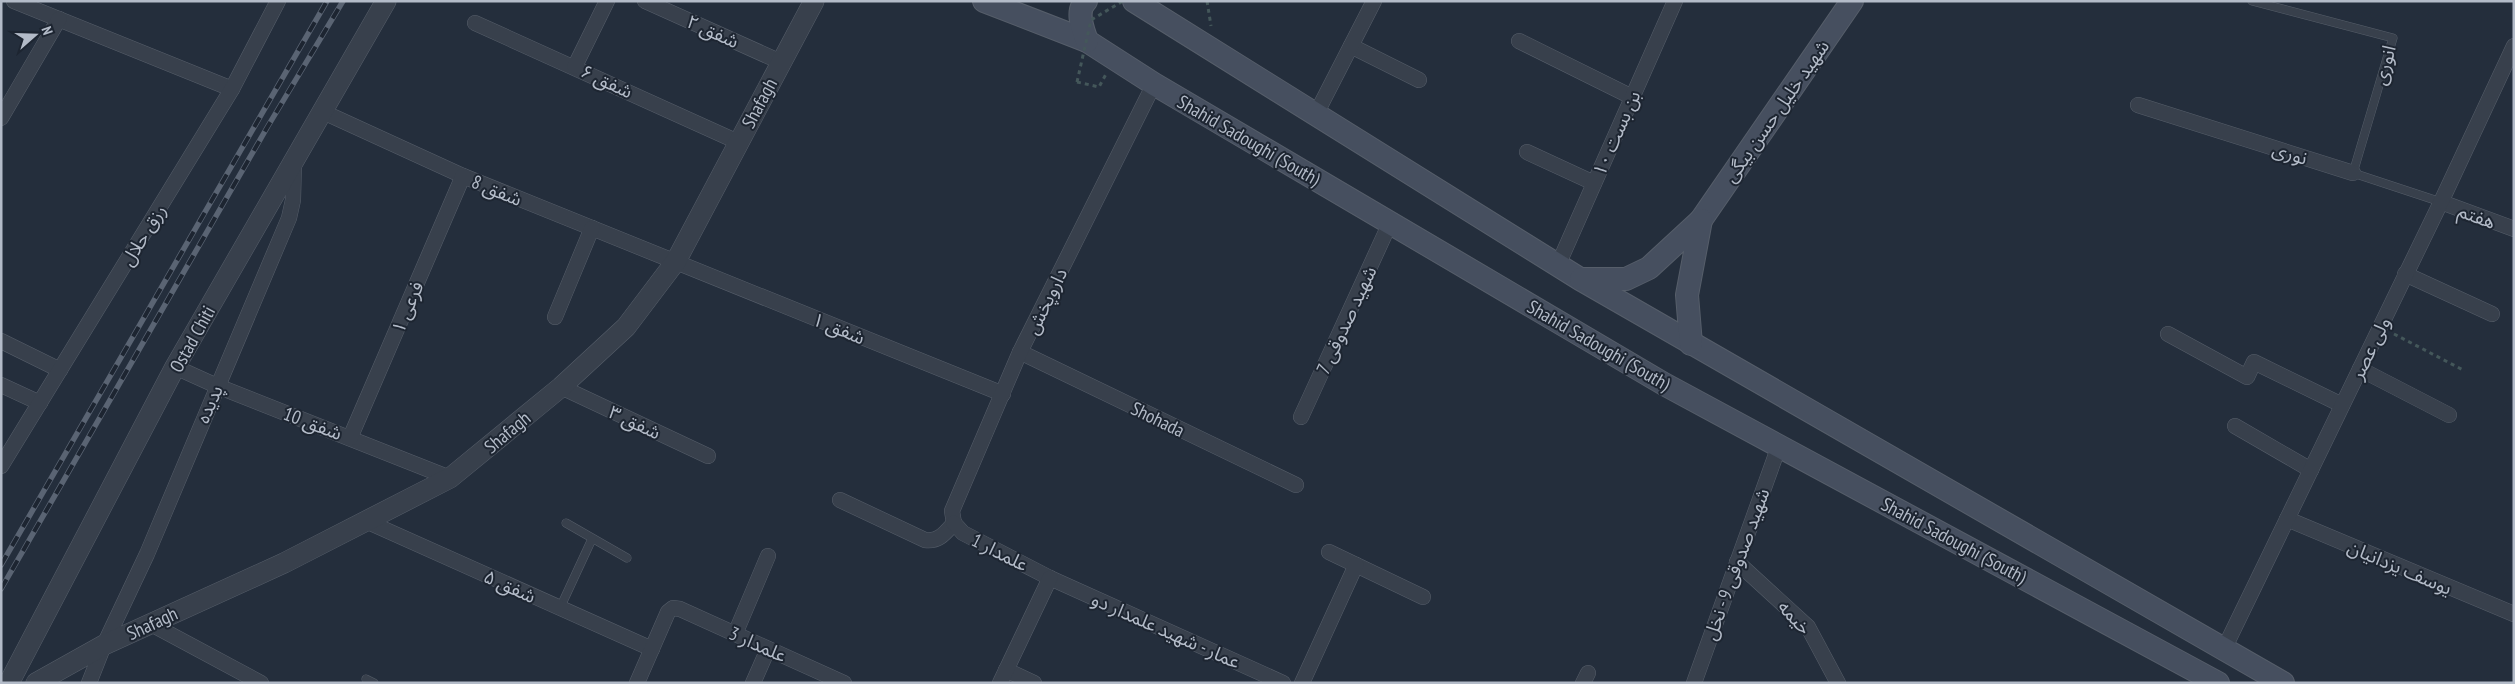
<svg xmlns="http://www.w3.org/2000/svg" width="2515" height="684" font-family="'PT Sans Narrow','Noto Sans Arabic',sans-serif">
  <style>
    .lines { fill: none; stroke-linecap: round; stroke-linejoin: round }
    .service-casing { stroke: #565e6a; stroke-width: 9 }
    .minor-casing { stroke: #565e6a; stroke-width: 16 }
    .tertiary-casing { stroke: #565e6a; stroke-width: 21 }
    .secondary-casing { stroke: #565e6a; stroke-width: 24 }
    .path { stroke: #44575a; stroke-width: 3; stroke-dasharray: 4 4; stroke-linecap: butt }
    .service { stroke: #38404c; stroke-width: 8 }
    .minor { stroke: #38404c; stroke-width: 15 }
    .tertiary { stroke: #38404c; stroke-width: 20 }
    .secondary { stroke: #464f5f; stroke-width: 22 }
    .rail-casing { stroke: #5a6473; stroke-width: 5.5 }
    .rail { stroke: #1d2531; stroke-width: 4; stroke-dasharray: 11; stroke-linecap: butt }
    .path-bridge { stroke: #44575a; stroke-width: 3; stroke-dasharray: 4 4; stroke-linecap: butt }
    .labels { text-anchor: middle; stroke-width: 4; stroke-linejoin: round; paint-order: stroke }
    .street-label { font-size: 19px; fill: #b3bbc8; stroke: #1d2531 }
  </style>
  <rect width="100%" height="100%" fill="#242e3c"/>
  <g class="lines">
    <defs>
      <g id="service">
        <polyline points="2252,1 2393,38 2353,173 2441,202"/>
        <polyline points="566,523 627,558"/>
        <polyline points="560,608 592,539"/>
        <polyline points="366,679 374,683"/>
      </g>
      <g id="minor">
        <polyline points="14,1 232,89"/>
        <polyline points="645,1 781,62"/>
        <polyline points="475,23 738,142"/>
        <polyline points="1519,41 1632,97"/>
        <polyline points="1351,46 1419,80"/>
        <polyline points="575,66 607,1"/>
        <polyline points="2138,105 2353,173"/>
        <polyline points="321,111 463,176 1003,394"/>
        <polyline points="1316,114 1374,1"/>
        <polyline points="1,118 59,19"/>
        <polyline points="1527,152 1594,183"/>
        <polyline points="2441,202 2514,229"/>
        <polyline points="1558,265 1675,1"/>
        <polyline points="2405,274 2492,314"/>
        <polyline points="555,317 592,228"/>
        <polyline points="2168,334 2247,377 2254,362 2342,405"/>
        <polyline points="1,341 60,370"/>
        <polyline points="1020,352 1296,485"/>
        <polyline points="175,367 217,386 450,478"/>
        <polyline points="2360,369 2449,415"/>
        <polyline points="1,385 40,403"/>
        <polyline points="561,387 708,456"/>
        <polyline points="1301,417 1390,223"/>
        <polyline points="2235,426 2311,470"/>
        <polyline points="350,438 463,176"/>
        <polyline points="1,466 232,89 278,1"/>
        <path d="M840,500L925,540C939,542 945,533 954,523"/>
        <polyline points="2287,519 2514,614"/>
        <polyline points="368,522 652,649"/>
        <polyline points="954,523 952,511 1020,352 1154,84"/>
        <polyline points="954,523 963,533 1050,578 1283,683"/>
        <polyline points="1329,552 1423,597"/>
        <polyline points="1737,562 1808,627 1838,683"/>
        <polyline points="151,624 261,683"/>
        <polyline points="735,634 768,556"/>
        <polyline points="2224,649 2441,202 2514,46"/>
        <polyline points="1006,670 1034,683"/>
        <polyline points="89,683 104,645 147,554 289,218 293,200 294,162"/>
        <polyline points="637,683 668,612 673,608 680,609 844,683"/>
        <polyline points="753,683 768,649"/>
        <polyline points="1000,683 1050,578"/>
        <polyline points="1302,683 1356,565"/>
        <polyline points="1583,683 1588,673"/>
        <polyline points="1694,683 1779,446"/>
      </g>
      <g id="tertiary">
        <polyline points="9,683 175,367 386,1"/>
        <polyline points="36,683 104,645 284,563 450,478 561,387 626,327 676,261 814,1"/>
      </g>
      <g id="secondary">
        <polyline points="984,1 1087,41 1154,84 1664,384 2218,683"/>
        <path d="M1086,1C1075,11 1083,29 1087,41"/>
        <polyline points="1134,1 1580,279 2283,683"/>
        <polyline points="1701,220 1852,1"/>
        <polyline points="1581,279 1626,279 1649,268 1701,220 1687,295 1691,344"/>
      </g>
    </defs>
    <use href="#service" class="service-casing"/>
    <use href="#minor" class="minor-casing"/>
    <use href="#tertiary" class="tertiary-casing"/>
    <use href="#secondary" class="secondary-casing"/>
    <g class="path">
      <polyline points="1207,1 1211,26"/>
      <polyline points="1077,82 1099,87 1106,74"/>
      <polyline points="2394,334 2465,371"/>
    </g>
    <use href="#service" class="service"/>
    <use href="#minor" class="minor"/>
    <use href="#tertiary" class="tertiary"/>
    <use href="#secondary" class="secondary"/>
    <defs>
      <g id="rail">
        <polyline points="1,565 327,1"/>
        <polyline points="1,589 268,126 343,1"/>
      </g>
    </defs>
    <use href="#rail" class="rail-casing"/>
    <use href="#rail" class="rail"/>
    <polyline class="path-bridge" points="1077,82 1091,20 1123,1"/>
  </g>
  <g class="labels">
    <g class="street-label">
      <text transform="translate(713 31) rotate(24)" y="7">شفق ۲</text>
      <text transform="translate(2384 65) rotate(-75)" y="7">انوری</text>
      <text transform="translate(607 81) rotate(25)" y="7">شفق ۶</text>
      <text transform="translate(759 103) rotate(-62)" y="7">Shafagh</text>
      <text transform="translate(1776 111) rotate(-55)" y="7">شهید خلیل حسن بیگی</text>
      <text transform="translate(1616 133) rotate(-66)" y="7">بن بست ۱۰</text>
      <text transform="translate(1249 140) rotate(30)" y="7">Shahid Sadoughi (South)</text>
      <text transform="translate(2290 153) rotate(17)" y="7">نوری</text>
      <text transform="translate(497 190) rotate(22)" y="7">شفق 8</text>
      <text transform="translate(2477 216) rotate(20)" y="7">هفتم</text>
      <text transform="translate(143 235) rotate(-58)" y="7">رزق حلال</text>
      <text transform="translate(1046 301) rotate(-64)" y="7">داروپخش</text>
      <text transform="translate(407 307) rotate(-67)" y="7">فرعی ۱</text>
      <text transform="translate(1346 320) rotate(-65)" y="7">شهید صدوقی 7</text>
      <text transform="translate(839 328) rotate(22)" y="7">شفق ۱</text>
      <text transform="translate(192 339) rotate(-61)" y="7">Ostad Chiti</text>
      <text transform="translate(1599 345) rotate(30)" y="7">Shahid Sadoughi (South)</text>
      <text transform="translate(2370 348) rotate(-64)" y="7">ولی عصر</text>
      <text transform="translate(209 404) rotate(-66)" y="7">پدیده</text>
      <text transform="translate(1158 419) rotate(26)" y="7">Shohada</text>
      <text transform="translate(635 422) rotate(25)" y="7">شفق ۳</text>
      <text transform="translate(313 423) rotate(21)" y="7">شفق 10</text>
      <text transform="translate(507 432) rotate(-40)" y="7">Shafagh</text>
      <text transform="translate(1954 540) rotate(28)" y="7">Shahid Sadoughi (South)</text>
      <text transform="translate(1000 552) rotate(27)" y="7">علمدار 1</text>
      <text transform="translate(1736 564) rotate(-70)" y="7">شهید صدوقی 9 - نخل</text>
      <text transform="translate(2400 567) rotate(23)" y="7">یوسف یزدانیان</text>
      <text transform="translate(510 586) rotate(24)" y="7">شفق ۵</text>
      <text transform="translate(1795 617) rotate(47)" y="7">خیمه</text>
      <text transform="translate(152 623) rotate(-25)" y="7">Shafagh</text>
      <text transform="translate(1166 630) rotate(24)" y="7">عمار - شهید علمدار دو</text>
      <text transform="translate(758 644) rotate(24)" y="7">علمدار 3</text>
    </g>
  </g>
  <rect width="2515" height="684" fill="none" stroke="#b3bbc8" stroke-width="5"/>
  <g transform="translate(35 35) rotate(70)" stroke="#1d2531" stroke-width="4" paint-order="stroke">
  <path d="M0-4L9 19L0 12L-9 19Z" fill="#b3bbc8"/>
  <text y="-8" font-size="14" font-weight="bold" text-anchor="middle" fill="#b3bbc8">N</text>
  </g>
</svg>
